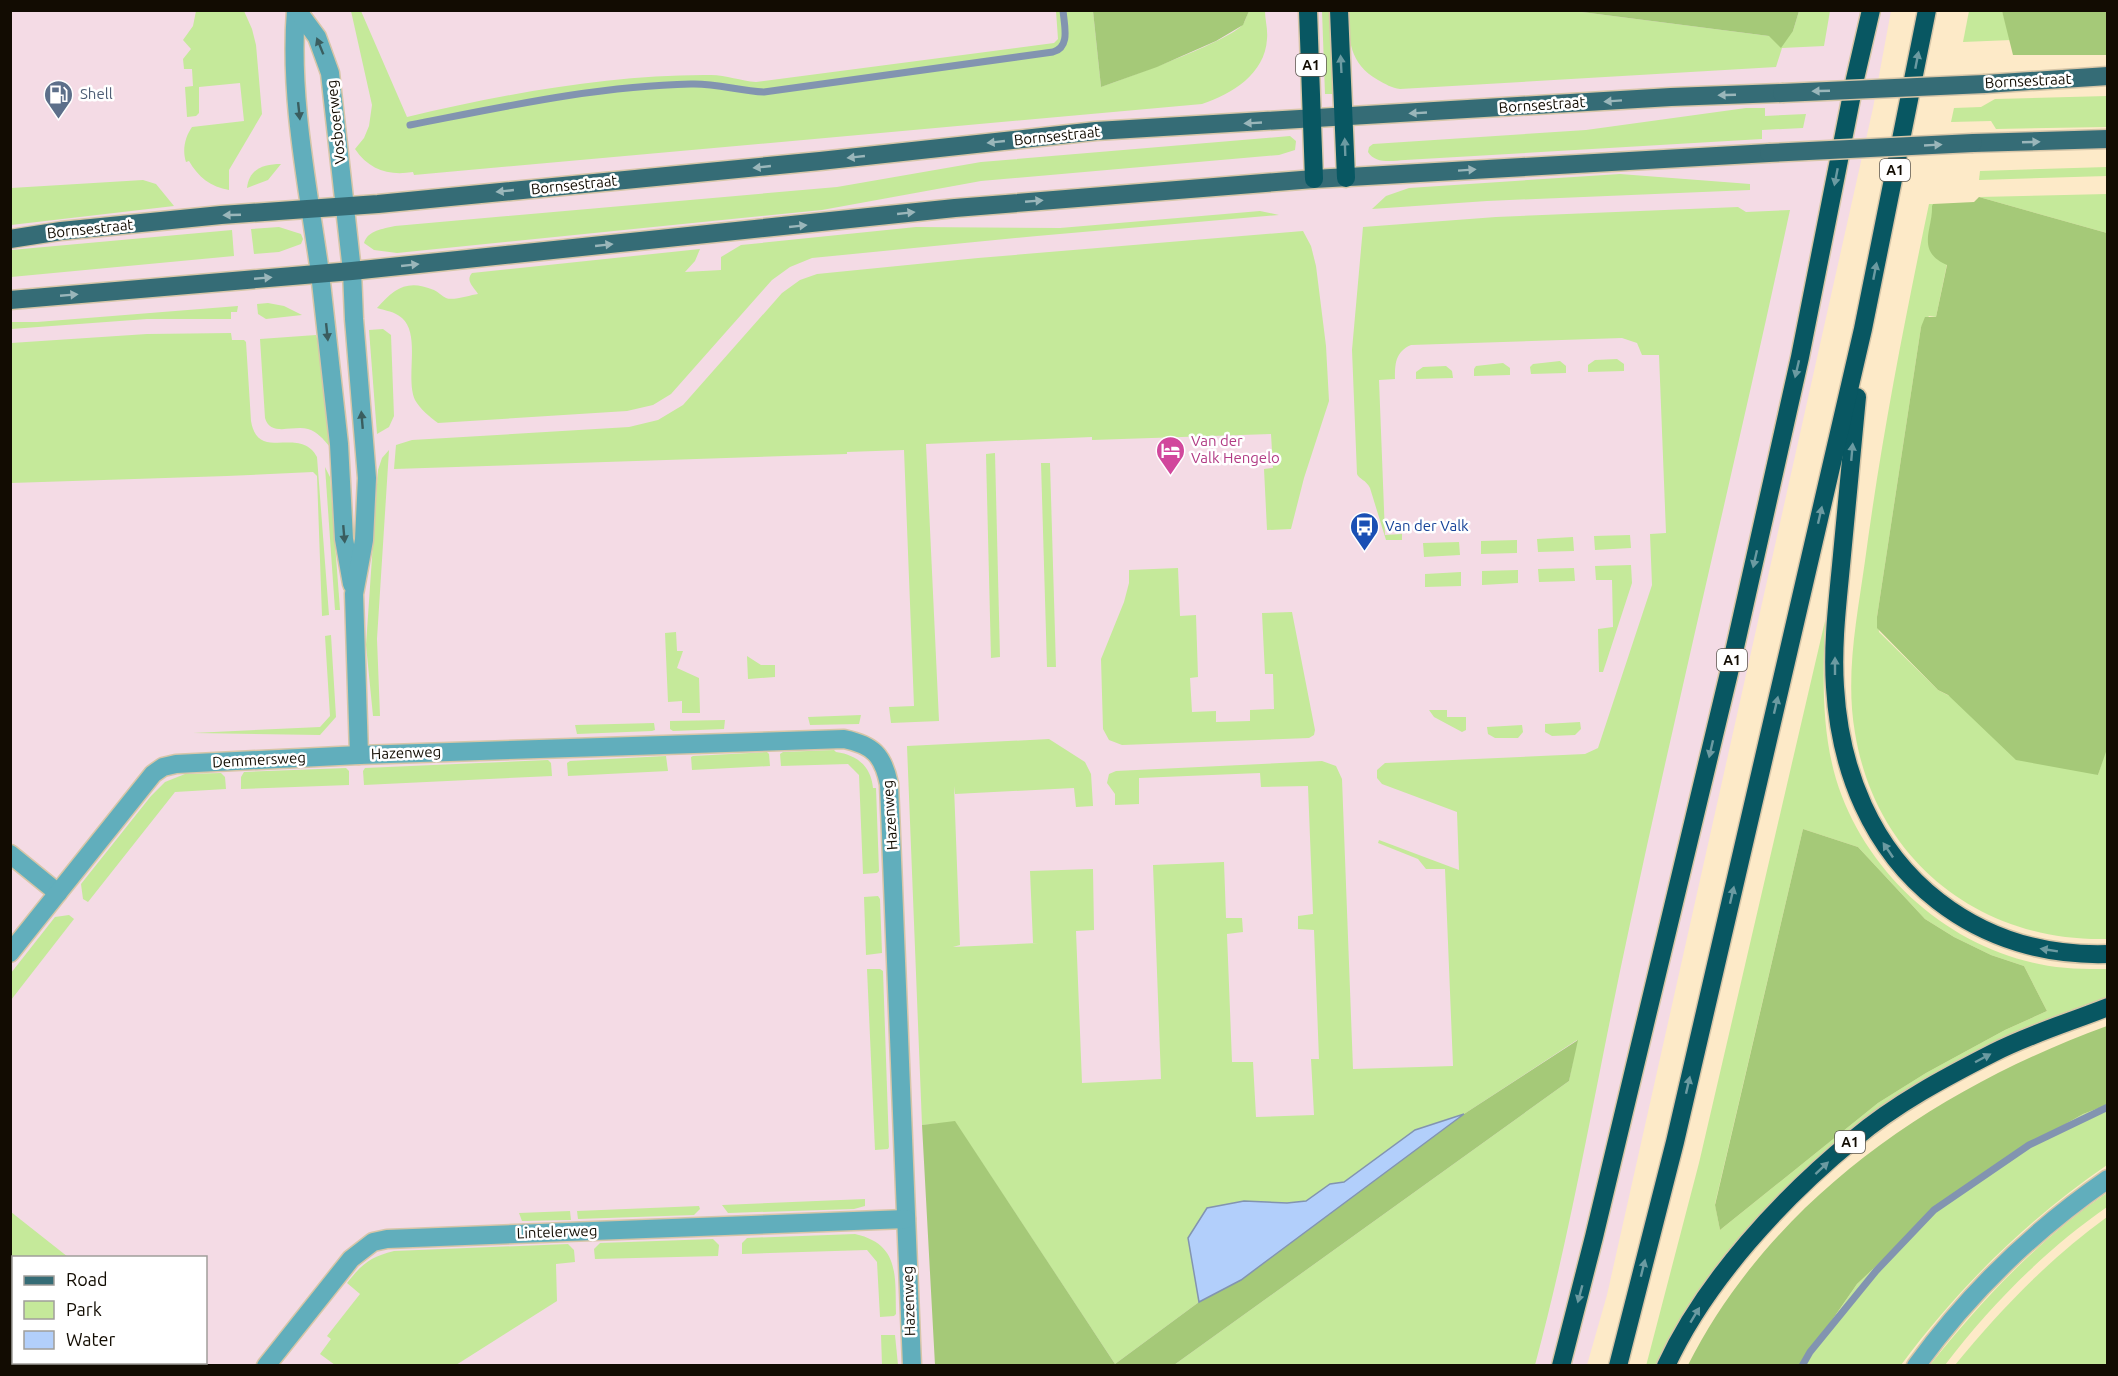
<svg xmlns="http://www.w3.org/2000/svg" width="2118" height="1376" font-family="Ubuntu,sans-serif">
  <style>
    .commercial { fill: #f4dbe5; fill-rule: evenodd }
    .green { fill: #c5e99a; fill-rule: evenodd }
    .forest { fill: #a5c978 }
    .water { fill: #b2cffb; stroke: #8294b0; stroke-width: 1.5 }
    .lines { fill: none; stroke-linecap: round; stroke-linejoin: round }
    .stream { stroke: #8294b0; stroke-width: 7 }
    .minor-casing { stroke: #d7c6a8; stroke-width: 21 }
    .tertiary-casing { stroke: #d7c6a8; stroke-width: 21 }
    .primary-casing { stroke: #d7c6a8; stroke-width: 21 }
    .motorway-casing { stroke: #d7c6a8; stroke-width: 21 }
    .minor { stroke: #61aebc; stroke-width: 18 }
    .tertiary { stroke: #61aebc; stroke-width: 18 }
    .primary { stroke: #356c76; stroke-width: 18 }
    .motorway { stroke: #085762; stroke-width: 18 }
    .primary-bridge-casing { stroke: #d7c6a8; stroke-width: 21; stroke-linecap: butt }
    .primary-bridge { stroke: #356c76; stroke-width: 18 }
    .oneway { fill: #3a5d5f }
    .oneway2 { fill: #6b9aa1 }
    .oneway3 { fill: #9ab6ba }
    .labels { text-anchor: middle; stroke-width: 5; stroke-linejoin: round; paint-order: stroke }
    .shield { fill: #fff; stroke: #59554e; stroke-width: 1.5 }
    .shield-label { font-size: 14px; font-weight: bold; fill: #120c02 }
    .street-label { font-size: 15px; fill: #120c02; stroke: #fff }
    .service-label { font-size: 15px; fill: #4e5e75; stroke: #fff; text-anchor: start }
    .hotel-label { font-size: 15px; fill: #b23c85; stroke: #fff; text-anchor: start }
    .transit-label { font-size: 15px; fill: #164399; stroke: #fff; text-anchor: start }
  </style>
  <rect width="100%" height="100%" fill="#fdeac8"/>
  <path class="commercial" d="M10,11H1891L1873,108L1607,1295L1587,1365H11ZM14,1258H206V1362H14Z"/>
  <g class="green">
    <path d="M196,11H244L252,29L256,45L262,114L229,170V190C211,187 198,177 189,161L186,162C182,150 185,137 192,127L244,121L240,83L199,87V113L196,116L187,117L185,87L193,86L192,69H184L183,59L191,49L183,40L193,26Z"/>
    <path d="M351,11H361L407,117C503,94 612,74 711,75C726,75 741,81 756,82L1054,43L1058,39L1056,11H1093L1101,87C1126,78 1231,41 1243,24C1246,20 1247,14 1249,11H1265C1265,20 1268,29 1267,39C1265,74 1232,94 1202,104L414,175L413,172C389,176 369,170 355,149L364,138L369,126L372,105Z"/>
    <polygon points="1322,11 1331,11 1334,94 1325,94"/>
    <path d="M1348,11H1574L1769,36L1793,31L1799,11H1830L1824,46L1782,48L1776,67L1400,89C1392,88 1385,84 1378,80C1349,63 1349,41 1348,11Z"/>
    <polygon points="1969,11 2002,11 2011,40 1963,42"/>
    <polygon points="2107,96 2107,127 1996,129 1991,121 1951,122 1954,108 1981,107 1995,99"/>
    <path d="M1746,108H1765V116L1806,114L1803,128L1762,130V139L1405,160C1392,161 1375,164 1368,152L1369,147L1373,144L1586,130Z"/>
    <path d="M1290,136L1296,141L1295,150L1279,155L981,181L822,210L397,253L374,250L364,243C368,230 383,229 395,226L837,187L981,162Z"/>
    <path d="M281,164L268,180L247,188C249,169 263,164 281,164Z"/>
    <polygon points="2107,167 2107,176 1979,180 1980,171"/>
    <polygon points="1620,174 1750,184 1750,190 1487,201 1372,209 1386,196 1409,188"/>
    <polygon points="143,180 156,184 174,206 11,225 11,188"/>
    <polygon points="2107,194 2107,233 1979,197"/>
    <path d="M1929,204H1933V207C1931,232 1920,252 1947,264L1936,317L1929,316L1921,327L1877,617L1879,632L1938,690L2098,775L2107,746V939C1979,942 1876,860 1855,733C1845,675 1857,618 1865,561C1881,441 1904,323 1929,204Z"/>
    <path d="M1738,207L1746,212L1790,210C1739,448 1681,685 1630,924C1598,1071 1574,1220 1535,1365H1174L1569,1081L1577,1040L1464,1114L1415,1130L1344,1182L1330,1184L1306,1201L1287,1203L1244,1201L1188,1238L1199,1302L1115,1364L955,1122L922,1125L907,746L1049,739L1085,762L1091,774L1093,806L1076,807L1074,788L955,794L954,786L960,945L953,947L1038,943H1033L1030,871L1093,869L1094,930L1076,931L1082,1083L1161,1079L1153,865L1224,862L1226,918H1242L1243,932L1227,934L1232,1062H1253L1256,1117L1314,1115L1311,1059H1319L1314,930L1298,929V916L1313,914L1308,786L1261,787L1260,773L1139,778V804L1115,805V794L1107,783L1109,774L1116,771L1322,761L1336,766L1342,779L1353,1069L1453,1066L1445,869H1426L1418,859L1378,843L1379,840L1459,870L1457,812L1382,784L1377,778V770L1385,763L1585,754L1598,748L1652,585L1650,534L1666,533L1659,355H1642L1637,343L1622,338L1411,345C1395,352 1395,364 1395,379L1379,380L1385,535L1402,534V540H1386L1370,488C1366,480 1359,479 1357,474L1352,350L1363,227L1496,217Z"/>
    <path d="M1260,211L1279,215L1037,236L812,258L790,267L772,280L671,394L653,405L627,411L438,423C430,417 420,409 415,400C405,378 421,335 402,318C394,311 386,311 377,308C395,288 407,279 434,290C438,292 442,296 446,298C453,301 470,295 478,294C474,287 465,281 472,273L700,249L695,261L685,272L721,270V257L741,245L916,227L1060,228Z"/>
    <polygon points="279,227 301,234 303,239 301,244 279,252 254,254 251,229"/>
    <polygon points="232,230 234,256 11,277 11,250"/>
    <polygon points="1303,231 1311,246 1316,266 1326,346 1329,401 1304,478 1291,529 1267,530 1264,469 1273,468 1271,434 1092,440 1092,437 926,444 939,721 891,723 889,707 914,706 904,450 847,452 847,454 394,469 396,445 412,440 629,427 658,420 683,405 782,293 800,280 817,274 978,258"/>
    <polygon points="268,303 284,306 302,315 266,319 258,314 257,304"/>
    <polygon points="238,306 237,312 231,312 231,319 147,319 11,329 11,322 37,322"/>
    <polygon points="383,329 391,335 394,416 389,427 377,434 369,330"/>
    <path d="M231,333L232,340H244L246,342L251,421C258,463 300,425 317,457L329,615L322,616L317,476L313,472L227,476L11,483V343L147,334Z"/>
    <path d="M316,335L320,349L330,447C323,439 318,432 308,429C293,425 270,437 265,418L260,339Z"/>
    <polygon points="1617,359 1624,364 1624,371 1588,372 1588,365 1595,360"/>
    <polygon points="1560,361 1566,366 1566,373 1531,374 1530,367 1533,364"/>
    <polygon points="1503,363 1510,368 1510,375 1474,376 1474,369 1476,366"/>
    <polygon points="1446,366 1452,371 1453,378 1416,379 1416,372 1423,367"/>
    <polygon points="389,450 377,639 380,716 373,716 366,645 378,470 382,458"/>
    <polygon points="995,453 1000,657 991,658 986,454"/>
    <polygon points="1041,463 1050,463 1056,667 1047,667"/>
    <polygon points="325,467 330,477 340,610 335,610"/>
    <polygon points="1630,535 1631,548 1595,550 1594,536"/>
    <polygon points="1573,537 1574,551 1538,552 1537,539"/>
    <polygon points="1517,540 1517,553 1481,554 1481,541"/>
    <polygon points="1459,542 1460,555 1424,557 1423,543"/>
    <polygon points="1631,565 1632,583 1603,672 1599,672 1598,629 1613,627 1612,580 1596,580 1595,566"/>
    <polygon points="1178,568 1180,616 1196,615 1198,677 1190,678 1192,712 1216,711 1216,722 1250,721 1250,710 1274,709 1273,674 1265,674 1262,613 1292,612 1315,730 1314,735 1309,738 1122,745 1109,740 1103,729 1101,659 1124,602 1129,583 1129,570"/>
    <polygon points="1574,568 1575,581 1539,582 1538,569"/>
    <polygon points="1518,570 1518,583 1482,585 1482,571"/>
    <polygon points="1461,572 1461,586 1425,587 1425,574"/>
    <path d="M1825,621C1823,674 1821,728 1836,779C1864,871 1945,945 2039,964C2062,969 2085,969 2107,969V998L2079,1009L1814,1162L1776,1198L1731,1249L1668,1343L1657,1365L1646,1366L1699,1163ZM1803,829L1858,847L1925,919L1954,937L1991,955L2024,966L2047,1011L2005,1030L1926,1073L1878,1103L1720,1230L1715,1204Z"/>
    <polygon points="676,632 677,651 683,651 677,668 699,678 700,713 682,713 682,701 668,702 665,633"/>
    <polygon points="331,635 336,717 320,735 193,733 320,727 330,716 325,636"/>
    <polygon points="747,656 761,665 775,665 775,677 748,679"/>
    <polygon points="1429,710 1447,710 1447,717 1466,717 1466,730 1462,732 1434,717"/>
    <polygon points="861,715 859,724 810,725 808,717"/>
    <polygon points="725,720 724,729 673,731 670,729 670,721"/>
    <polygon points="1580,722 1581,729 1575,735 1552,736 1545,732 1545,724"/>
    <polygon points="654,723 655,730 652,731 577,734 575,725"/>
    <polygon points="1522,725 1523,732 1518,738 1495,738 1488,734 1487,727"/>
    <path d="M834,750L836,752C857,755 871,766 873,788H876L879,871L877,873L863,874L859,775L848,764L781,766L780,754L783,752Z"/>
    <polygon points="767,752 769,754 770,766 692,770 691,757 693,756"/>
    <polygon points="666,756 668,771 568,776 567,763 570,761"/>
    <polygon points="548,760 551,763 552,776 364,785 363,771 365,768"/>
    <polygon points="346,768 349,771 349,785 241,789 241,777 244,772"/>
    <polygon points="221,773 225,777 226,789 175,792 88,902 83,899 81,884 151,796 165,782 185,774"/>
    <polygon points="878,896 880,899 882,953 866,955 864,897"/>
    <polygon points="69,915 74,919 11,1000 11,973 55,917"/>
    <polygon points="867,969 880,969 883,971 889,1147 888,1149 875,1150"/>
    <path d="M2107,1105V1165C2027,1220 1959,1287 1901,1365L1801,1366L1857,1284L1927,1218L2010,1156L2083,1114Z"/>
    <path d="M2107,1193V1207C2045,1250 1991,1305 1945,1365H1930C1981,1301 2039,1239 2107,1193Z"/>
    <polygon points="865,1199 865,1206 854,1209 728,1213 722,1205"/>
    <polygon points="699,1206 700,1209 694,1215 578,1219 577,1211"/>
    <polygon points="570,1211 571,1220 522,1221 519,1213"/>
    <polygon points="10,1212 11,1212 68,1257 14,1258 13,1262 11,1260"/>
    <path d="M2107,1217V1365H1955C2000,1310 2049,1259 2107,1217Z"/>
    <path d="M855,1234C900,1244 895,1276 896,1314L894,1316L880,1317L877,1262L867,1250L742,1254V1243L747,1238Z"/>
    <polygon points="713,1239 719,1245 718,1256 595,1259 594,1249 600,1243"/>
    <path d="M568,1244L574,1250L575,1262L556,1264L557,1301L456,1365H335L320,1354L331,1339L327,1336L360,1294L347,1283C362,1264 370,1257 394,1251Z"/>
    <polygon points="881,1335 895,1335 898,1365 882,1365"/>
  </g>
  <g class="forest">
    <polygon points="1093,11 1093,10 1249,11 1243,25 1216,41 1157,67 1101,87"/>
    <polygon points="1574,11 1799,11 1793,31 1781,48 1769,36"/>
    <polygon points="2002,11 2107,11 2107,55 2013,55"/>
    <path d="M1979,197L2107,233L2108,746L2098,775L2016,760L1948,695L1938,690L1877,628V617L1921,327L1925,317H1936L1947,265C1915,251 1933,229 1932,206L1933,204L1974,202Z"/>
    <polygon points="1803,829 1858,847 1925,919 1954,937 1991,955 2024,966 2047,1011 2005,1030 1926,1073 1878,1103 1720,1230 1715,1205"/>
    <path d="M2107,1026V1105L2083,1114L2010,1156L1927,1218L1857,1284L1801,1365H1688C1772,1199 1936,1088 2107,1026Z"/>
    <polygon points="1578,1040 1569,1081 1174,1365 935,1365 922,1125 955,1121 1115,1364 1199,1302 1241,1280 1464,1114"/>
  </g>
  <polygon class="water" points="1464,1114 1241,1280 1199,1302 1188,1238 1207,1208 1244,1201 1287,1203 1306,1201 1330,1184 1344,1182 1415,1130"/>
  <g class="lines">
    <g class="stream">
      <path d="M410,125C503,107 596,86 691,84C716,83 739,91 764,92L1053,52C1071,47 1064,25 1063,10"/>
      <polyline points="1802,1366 1810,1352 1876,1271 1934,1210 2029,1145 2108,1107"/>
    </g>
    <defs>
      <g id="minor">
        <polyline points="320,273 339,444 344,539 352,584"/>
        <path d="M359,755L844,739C873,745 883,755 889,784L912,1366"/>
        <polyline points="10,854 58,893"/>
        <polyline points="10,953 153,774 163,767 176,764 359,755 354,594 364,540 367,478 354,319 352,271"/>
        <polyline points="10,1279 14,1281"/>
        <polyline points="116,1362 119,1366"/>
        <polyline points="266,1366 351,1259 373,1242 387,1239 906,1219"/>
        <path d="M1916,1366C1969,1293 2034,1230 2108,1179"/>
      </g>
      <g id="tertiary">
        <path d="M296,10C289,98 308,187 320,273"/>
        <polyline points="297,10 317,37 330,73 352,271"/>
      </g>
      <g id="primary">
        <polyline points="1985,84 2108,76"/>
        <polyline points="1973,143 2108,139"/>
        <polyline points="10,239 61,231 221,215 378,204 820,161 1096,131 1671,97 1782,93"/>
        <polyline points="10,300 352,271 955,208 1314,179 1769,153"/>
      </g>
      <g id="motorway">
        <polyline points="1308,10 1314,179"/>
        <polyline points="1339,10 1346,178"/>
        <path d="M1857,397C1852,450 1847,503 1842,555C1838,599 1832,643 1835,687C1840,770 1871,849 1938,901C1987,939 2046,956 2108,954"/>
        <polyline points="1561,1366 1594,1237 1734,652 1800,357 1855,79 1871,10"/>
        <polyline points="1618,1366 1675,1142 1863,329 1927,10"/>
        <path d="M1666,1366C1705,1281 1782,1198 1854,1139C1895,1104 1946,1077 1993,1053C2030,1034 2070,1022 2108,1007"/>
      </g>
    </defs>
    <use href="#minor" class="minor-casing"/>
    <use href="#tertiary" class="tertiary-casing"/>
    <use href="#primary" class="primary-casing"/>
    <use href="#motorway" class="motorway-casing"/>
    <use href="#minor" class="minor"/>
    <use href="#tertiary" class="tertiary"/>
    <use href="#primary" class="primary"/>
    <use href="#motorway" class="motorway"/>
    <defs>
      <g id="primary-bridge">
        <polyline points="1782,93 1985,84"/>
        <polyline points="1769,153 1973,143"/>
      </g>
    </defs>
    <use href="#primary-bridge" class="primary-bridge-casing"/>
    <use href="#primary-bridge" class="primary-bridge"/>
  </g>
  <defs><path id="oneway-solid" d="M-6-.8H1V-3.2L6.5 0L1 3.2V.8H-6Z" transform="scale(1.5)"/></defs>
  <g class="oneway">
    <use href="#oneway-solid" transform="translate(320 46) rotate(-112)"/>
    <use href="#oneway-solid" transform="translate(299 111) rotate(84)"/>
    <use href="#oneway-solid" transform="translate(327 332) rotate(84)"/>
    <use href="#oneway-solid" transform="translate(362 420) rotate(-95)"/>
    <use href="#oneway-solid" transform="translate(344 534) rotate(85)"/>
  </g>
  <g class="oneway2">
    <use href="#oneway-solid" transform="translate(1917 60) rotate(-79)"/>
    <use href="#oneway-solid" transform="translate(1341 64) rotate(-93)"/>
    <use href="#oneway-solid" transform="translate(1345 147) rotate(-92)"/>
    <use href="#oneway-solid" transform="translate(1836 177) rotate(101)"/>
    <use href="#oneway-solid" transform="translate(1875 271) rotate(-79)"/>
    <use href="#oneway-solid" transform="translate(1797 369) rotate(103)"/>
    <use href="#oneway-solid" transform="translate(1852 452) rotate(-85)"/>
    <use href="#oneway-solid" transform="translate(1820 515) rotate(-77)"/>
    <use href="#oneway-solid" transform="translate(1755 559) rotate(103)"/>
    <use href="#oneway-solid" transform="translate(1835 666) rotate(-90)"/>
    <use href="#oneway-solid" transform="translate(1776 705) rotate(-77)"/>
    <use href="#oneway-solid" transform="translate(1711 749) rotate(103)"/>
    <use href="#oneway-solid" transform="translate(1888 850) rotate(-124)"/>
    <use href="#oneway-solid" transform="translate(1732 895) rotate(-77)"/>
    <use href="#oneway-solid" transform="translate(2049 950) rotate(-171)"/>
    <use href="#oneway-solid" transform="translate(1983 1058) rotate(-28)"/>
    <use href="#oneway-solid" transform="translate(1688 1085) rotate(-77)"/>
    <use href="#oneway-solid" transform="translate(1822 1168) rotate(-43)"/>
    <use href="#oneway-solid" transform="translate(1643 1268) rotate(-76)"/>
    <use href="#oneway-solid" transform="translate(1580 1294) rotate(105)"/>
    <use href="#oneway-solid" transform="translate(1695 1315) rotate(-59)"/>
  </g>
  <g class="oneway3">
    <use href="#oneway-solid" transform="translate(1821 91) rotate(178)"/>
    <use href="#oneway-solid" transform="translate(1727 95) rotate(178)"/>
    <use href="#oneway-solid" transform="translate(1613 101) rotate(176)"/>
    <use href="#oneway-solid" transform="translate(1418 113) rotate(177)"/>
    <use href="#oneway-solid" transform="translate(1253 123) rotate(177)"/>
    <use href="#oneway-solid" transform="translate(996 142) rotate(174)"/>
    <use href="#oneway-solid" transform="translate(2031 142) rotate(-2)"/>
    <use href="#oneway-solid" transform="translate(1933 145) rotate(-3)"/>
    <use href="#oneway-solid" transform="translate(856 157) rotate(174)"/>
    <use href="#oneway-solid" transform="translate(762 167) rotate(174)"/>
    <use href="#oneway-solid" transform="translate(1467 170) rotate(-4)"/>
    <use href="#oneway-solid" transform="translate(505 191) rotate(174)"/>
    <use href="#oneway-solid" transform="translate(1034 201) rotate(-5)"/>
    <use href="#oneway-solid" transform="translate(906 213) rotate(-6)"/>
    <use href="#oneway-solid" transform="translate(232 215) rotate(178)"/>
    <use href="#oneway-solid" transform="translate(798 226) rotate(-6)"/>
    <use href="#oneway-solid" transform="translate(604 245) rotate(-6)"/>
    <use href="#oneway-solid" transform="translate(410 265) rotate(-6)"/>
    <use href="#oneway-solid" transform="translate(263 278) rotate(-5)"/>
    <use href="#oneway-solid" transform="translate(69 295) rotate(-5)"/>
  </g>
  <defs>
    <symbol id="fuel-pin" viewBox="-11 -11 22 30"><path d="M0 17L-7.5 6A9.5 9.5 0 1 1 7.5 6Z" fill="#5c6f8a" stroke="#fff"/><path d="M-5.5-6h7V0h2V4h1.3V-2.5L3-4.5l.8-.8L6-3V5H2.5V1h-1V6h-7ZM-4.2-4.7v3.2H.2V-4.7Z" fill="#fff"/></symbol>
    <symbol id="hotel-pin" viewBox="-11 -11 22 30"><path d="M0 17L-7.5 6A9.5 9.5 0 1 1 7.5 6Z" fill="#d1479c" stroke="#fff"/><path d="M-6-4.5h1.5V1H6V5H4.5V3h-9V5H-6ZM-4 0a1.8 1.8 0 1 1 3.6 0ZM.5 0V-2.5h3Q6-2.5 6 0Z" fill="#fff"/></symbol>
    <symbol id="bus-pin" viewBox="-11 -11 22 30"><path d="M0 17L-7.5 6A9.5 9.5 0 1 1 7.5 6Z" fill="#1a4fb4" stroke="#fff"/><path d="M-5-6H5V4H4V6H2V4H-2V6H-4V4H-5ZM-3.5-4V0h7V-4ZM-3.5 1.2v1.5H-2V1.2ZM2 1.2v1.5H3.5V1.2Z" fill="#fff"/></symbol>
  </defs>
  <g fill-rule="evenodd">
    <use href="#fuel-pin" x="42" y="78" width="33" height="45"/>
    <use href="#hotel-pin" x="1154" y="434" width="33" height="45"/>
    <use href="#bus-pin" x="1348" y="510" width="33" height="45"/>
  </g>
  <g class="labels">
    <g class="shield">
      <rect x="1296" y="54" width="30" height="22" rx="4.5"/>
      <rect x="1880" y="159" width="30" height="22" rx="4.5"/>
      <rect x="1717" y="649" width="30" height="22" rx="4.5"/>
      <rect x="1835" y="1131" width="30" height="22" rx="4.5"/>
    </g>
    <g class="shield-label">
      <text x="1311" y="70">A1</text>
      <text x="1895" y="175">A1</text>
      <text x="1732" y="665">A1</text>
      <text x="1850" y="1147">A1</text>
    </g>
    <g class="street-label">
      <text transform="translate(2028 81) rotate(-3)" y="5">Bornsestraat</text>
      <text transform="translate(1542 105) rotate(-4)" y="5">Bornsestraat</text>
      <text transform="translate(336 122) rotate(-96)" y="5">Vosboerweg</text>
      <text transform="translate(1057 136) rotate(-6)" y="5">Bornsestraat</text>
      <text transform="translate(574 185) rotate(-6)" y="5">Bornsestraat</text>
      <text transform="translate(90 229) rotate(-6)" y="5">Bornsestraat</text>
      <text transform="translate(406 753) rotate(-2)" y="5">Hazenweg</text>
      <text transform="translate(259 760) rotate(-3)" y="5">Demmersweg</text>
      <text transform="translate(890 815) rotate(-94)" y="5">Hazenweg</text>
      <text transform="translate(557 1232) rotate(-2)" y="5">Lintelerweg</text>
      <text transform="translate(909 1301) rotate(-92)" y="5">Hazenweg</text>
    </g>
    <g class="service-label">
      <text x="80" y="99">Shell</text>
    </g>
    <g class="hotel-label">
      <text x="1191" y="446">Van der<tspan x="1191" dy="17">Valk Hengelo</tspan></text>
    </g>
    <g class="transit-label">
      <text x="1385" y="531">Van der Valk</text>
    </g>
  </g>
  <rect width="2118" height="1376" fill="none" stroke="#120c02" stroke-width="24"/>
  <rect x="12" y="1256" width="195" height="108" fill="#ffffff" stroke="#a09e9a" stroke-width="1.5"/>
  <rect x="24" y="1276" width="30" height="9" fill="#356c76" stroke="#a09e9a" stroke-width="1.5"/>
  <text x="66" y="1286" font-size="18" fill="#120c02">Road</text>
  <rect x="24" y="1301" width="30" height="18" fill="#c5e99a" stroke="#a09e9a" stroke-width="1.5"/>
  <text x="66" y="1316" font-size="18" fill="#120c02">Park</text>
  <rect x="24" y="1331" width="30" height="18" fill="#b2cffb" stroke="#a09e9a" stroke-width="1.5"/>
  <text x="66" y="1346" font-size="18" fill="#120c02">Water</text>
</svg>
